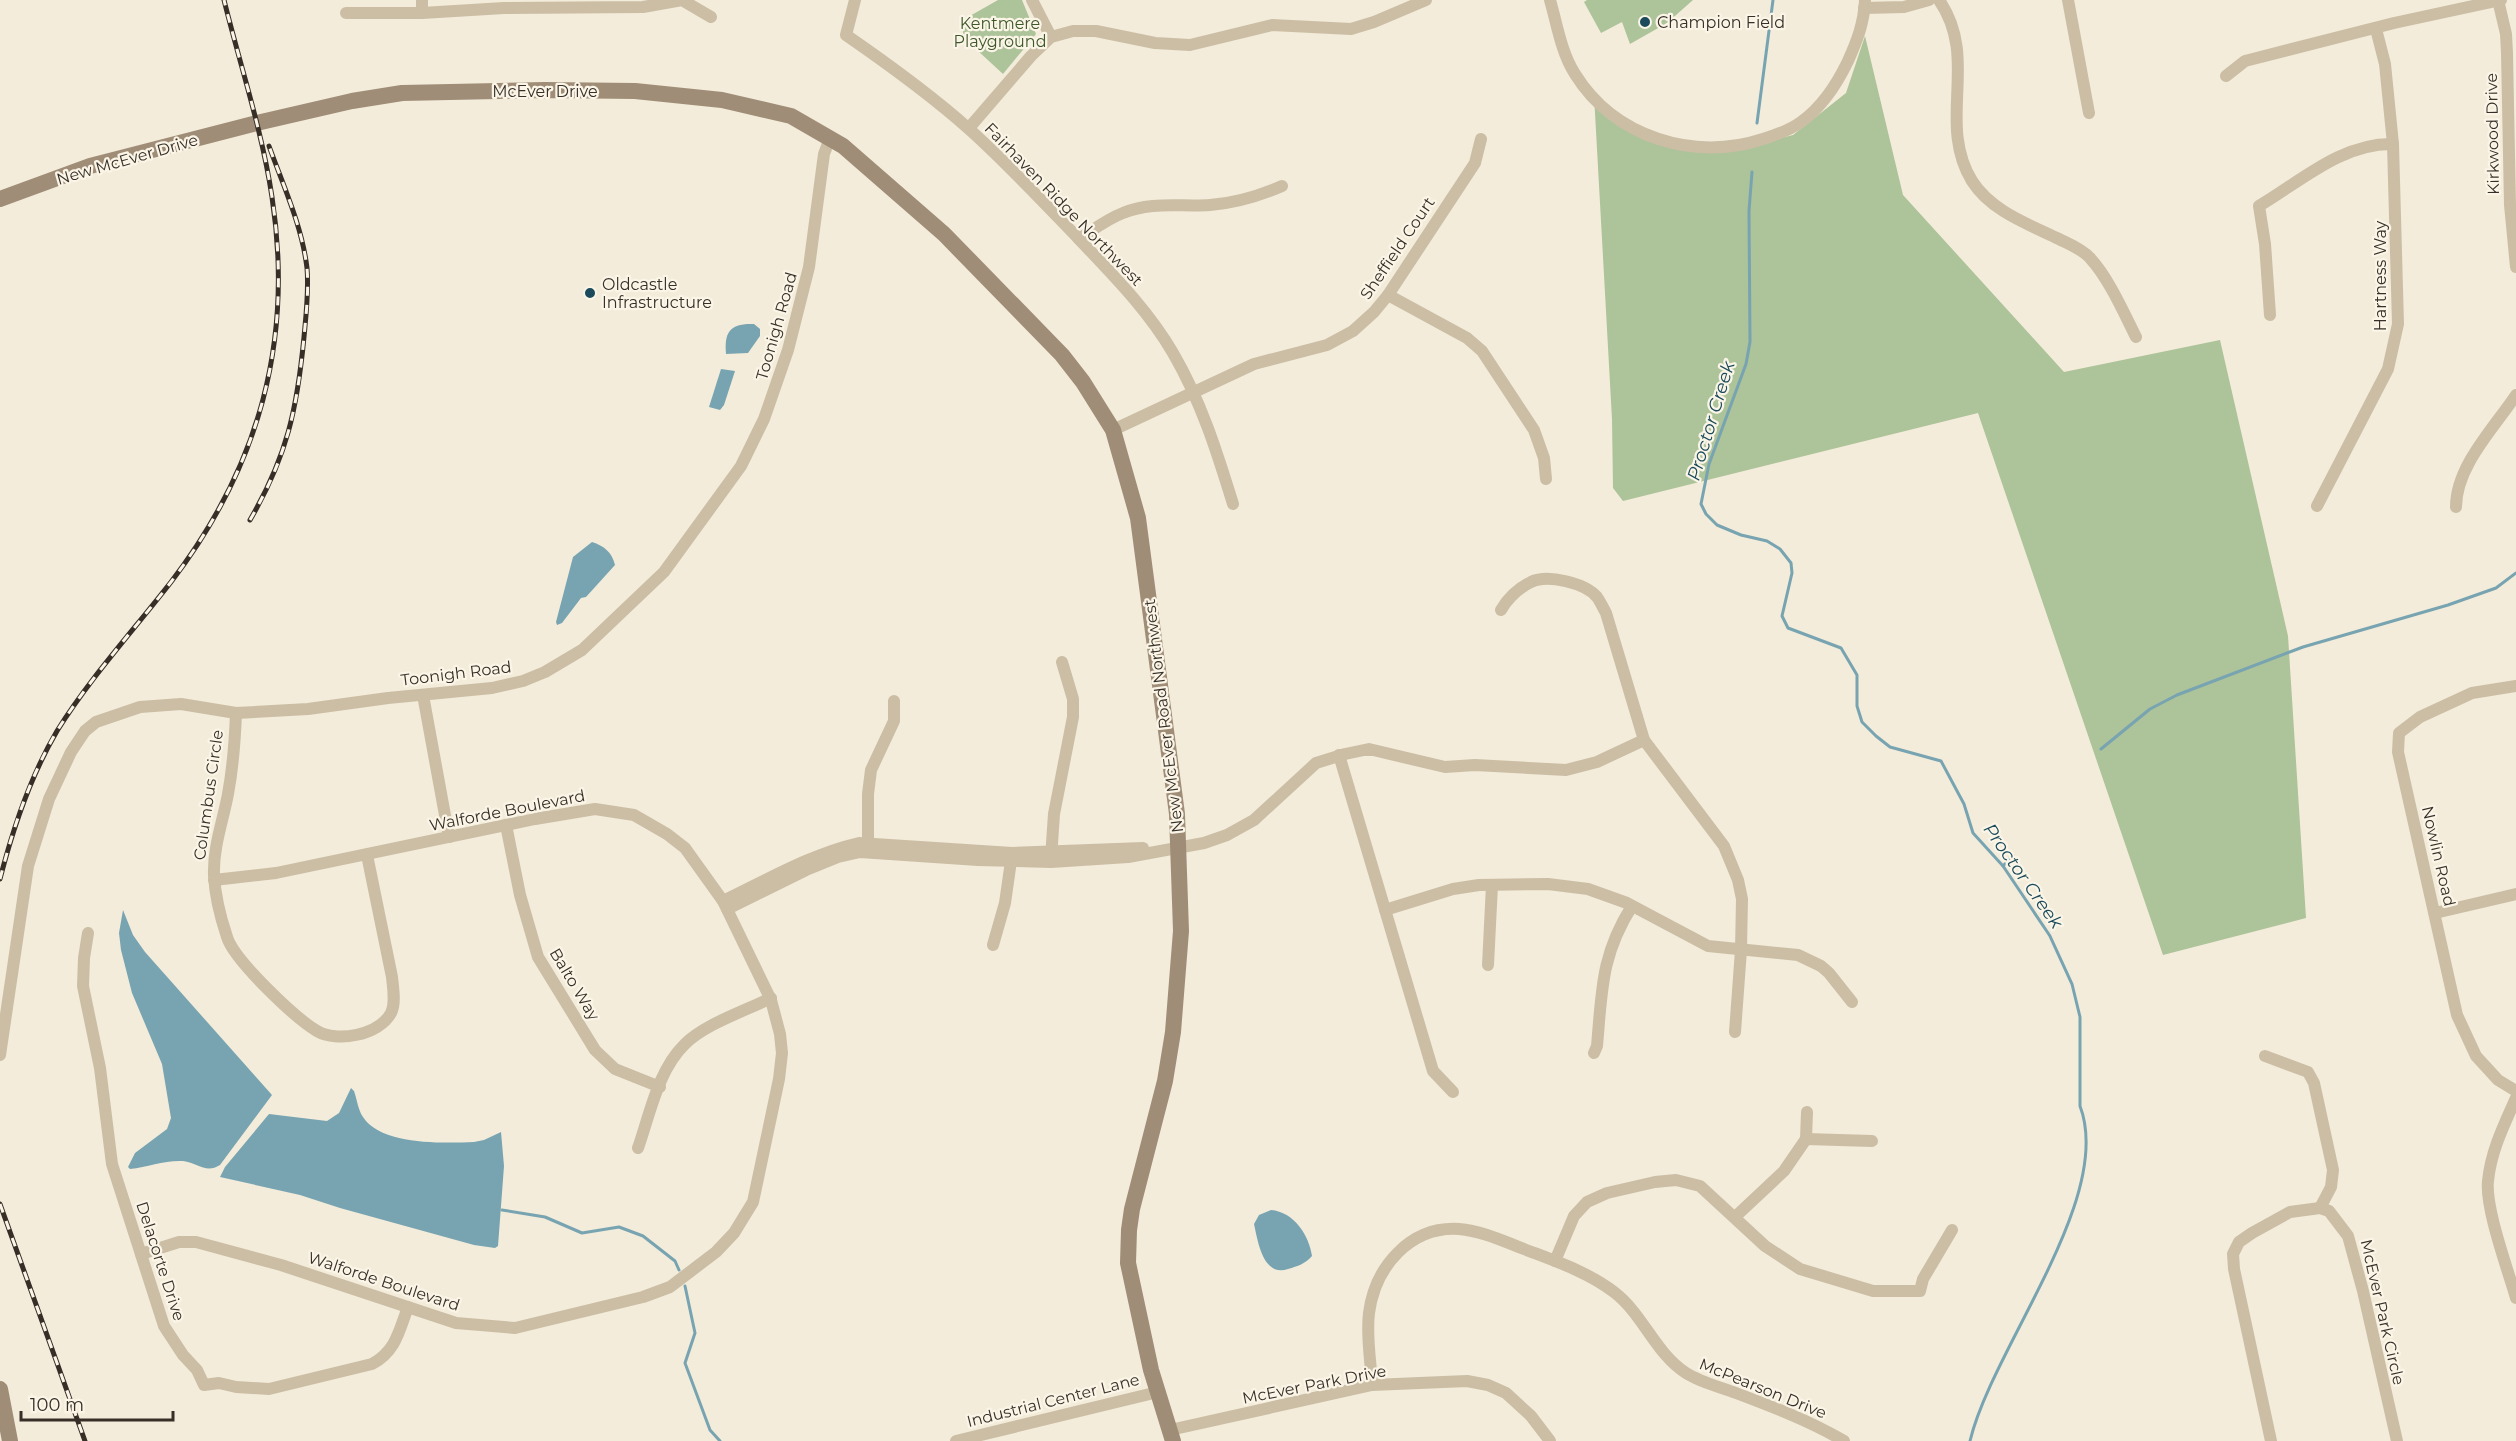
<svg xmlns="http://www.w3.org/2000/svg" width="2516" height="1441" font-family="Montserrat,sans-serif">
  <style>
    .green { fill: #adc399 }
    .water { fill: #78a4b2 }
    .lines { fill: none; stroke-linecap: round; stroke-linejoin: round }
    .stream { stroke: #78a4b2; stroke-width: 3 }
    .street { stroke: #ccbea5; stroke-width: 12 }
    .secondary { stroke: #a08d77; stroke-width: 16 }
    .rail-casing { stroke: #372f27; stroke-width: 5 }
    .rail { stroke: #faf5e7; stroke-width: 3; stroke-dasharray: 9; stroke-linecap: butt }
    .poi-dot { fill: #1a4a5b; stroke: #faf5e7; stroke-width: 2 }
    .labels { text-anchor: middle; stroke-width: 4.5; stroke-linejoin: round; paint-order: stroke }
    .poi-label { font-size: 16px; fill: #372f27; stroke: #faf5e7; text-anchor: start }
    .park-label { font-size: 16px; fill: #3e5729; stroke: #faf5e7 }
    .street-label { font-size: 16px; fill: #372f27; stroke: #faf5e7 }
    .water-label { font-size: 18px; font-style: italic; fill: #1a4a5b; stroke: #faf5e7 }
  </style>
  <rect width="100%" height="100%" fill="#f3ecda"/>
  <g class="green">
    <polygon points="998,0 1022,0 1036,34 1003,74 964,38 961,21"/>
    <polygon points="1587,0 1693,0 1667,23 1630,44 1622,22 1601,33 1584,2"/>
    <polygon points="1865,36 1903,195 2064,372 2220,340 2288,636 2306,918 2163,955 1978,413 1623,501 1613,488 1612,419 1594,95 1630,132 1732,150 1793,135 1846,93"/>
  </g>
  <g class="water">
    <path d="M754,324L760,329V336L748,353L726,354C724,332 730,323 754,324Z"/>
    <polygon points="721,369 735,371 724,405 720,410 709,407"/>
    <path d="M592,542C604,546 612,552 615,565L586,597L581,598L562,623L557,625L556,622L573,557Z"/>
    <path d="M123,910L133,935L145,952L272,1095L220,1165C206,1174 198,1163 183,1161C165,1160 148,1167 130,1169L128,1167L135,1153L167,1129L171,1118L162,1064L132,993L121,950L119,933Z"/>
    <path d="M351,1088L354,1091C357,1099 358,1110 363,1117C382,1146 444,1143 474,1142L484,1140L501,1132L504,1166L498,1246L495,1248L474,1245L340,1208L300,1195L220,1177L225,1167L269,1114L327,1121L339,1113Z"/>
    <path d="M1271,1210C1294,1212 1309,1235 1312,1256C1305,1264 1298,1266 1288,1269C1263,1277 1258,1242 1254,1224L1259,1215Z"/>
  </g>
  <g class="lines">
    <g class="stream">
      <polyline points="1757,123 1773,0"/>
      <path d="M1752,172L1749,211L1750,342L1746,364L1709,464L1701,504L1706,514L1717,525L1741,535L1767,541L1780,549L1791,563L1792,573L1782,616L1788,628L1841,648L1857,675V706L1862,722L1876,736L1890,747L1941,761L1964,804L1973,833L2003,866L2050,936L2072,984L2080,1017V1106C2115,1198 1992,1348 1970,1441"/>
      <polyline points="2101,749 2150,709 2177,695 2303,647 2448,605 2496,588 2516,573"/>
      <polyline points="2003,866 2013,855"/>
      <polyline points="502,1210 545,1217 582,1233 619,1227 643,1236 675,1261 679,1270"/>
      <polyline points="685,1286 695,1333 685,1363 710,1430 720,1441"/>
    </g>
    <g class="street">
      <polyline points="422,0 422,13"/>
      <path d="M855,0L846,35C888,64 931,95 969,129C1007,163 1042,201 1078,238C1112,274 1148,310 1173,353C1201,401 1217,452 1233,504"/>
      <polyline points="1032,0 1051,37"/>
      <path d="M1550,0C1557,24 1561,52 1575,74C1614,137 1694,162 1763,139C1776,135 1790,130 1801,122C1822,107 1837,84 1848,61C1857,41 1864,23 1865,0"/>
      <path d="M1939,0C1980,59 1936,122 1972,181C1991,211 2028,224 2059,239C2069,244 2082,249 2090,258C2108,277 2124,313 2136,337"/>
      <polyline points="2068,0 2089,113"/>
      <polyline points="2498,0 2506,34 2507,53 2510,205 2516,267"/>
      <polyline points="1864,8 1904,7 1929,0"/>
      <polyline points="346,13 422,13 504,8 643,7 682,0 711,17"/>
      <polyline points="2226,76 2245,61 2394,23 2501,0"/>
      <polyline points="969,128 1031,56 1051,37 1073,31 1096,31 1155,43 1190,45 1272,25 1351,29 1374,22 1426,0"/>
      <path d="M1079,239C1093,230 1107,219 1123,213C1151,201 1181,207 1210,205C1236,203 1259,196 1282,186"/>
      <polyline points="1388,295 1467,338 1482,351 1534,430 1544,458 1546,479"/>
      <path d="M2270,315L2265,244L2259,206C2301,181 2342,143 2393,144"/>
      <polyline points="1113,430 1254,364 1327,345 1353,331 1374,312 1388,295 1475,163 1481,139"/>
      <polyline points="2317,506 2388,369 2398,324 2393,144 2385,64 2376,29"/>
      <path d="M2456,507C2456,466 2494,428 2516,395"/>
      <path d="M1501,610C1508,598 1517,589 1531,582C1548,574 1585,583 1597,597C1600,601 1603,608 1606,613L1644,740L1724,846L1738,880L1742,899L1741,950L1735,1032"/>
      <polyline points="2516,686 2472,693 2420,717 2399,733 2398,752 2457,1015 2476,1056 2498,1080 2516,1091"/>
      <polyline points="423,695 449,837"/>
      <path d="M236,713C235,740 233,767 228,794C223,821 213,847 214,875C215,896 220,916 227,937C234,960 295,1018 317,1031C337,1043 379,1035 391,1013C396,1003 393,988 392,977L367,855"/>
      <polyline points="1339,755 1433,1071 1453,1092"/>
      <polyline points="506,825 520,895 538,957 595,1050 615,1069 660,1087"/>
      <polyline points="868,850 868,794 871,770 894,721 894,701"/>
      <polyline points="1051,858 1054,814 1073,717 1073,699 1062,662"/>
      <path d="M723,901C767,880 811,854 859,843L1012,853L1143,848"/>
      <polyline points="727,909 806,870 838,857 860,852 978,860 1051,862 1128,857 1204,843 1227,835 1254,820 1316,763 1345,754 1369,749 1445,767 1475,765 1566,770 1597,762 1644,740"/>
      <polyline points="1385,910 1453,889 1479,885 1548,884 1588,889 1627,903 1708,946 1798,955 1821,966 1829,973 1852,1002"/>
      <polyline points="2435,913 2516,894"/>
      <path d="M88,933L84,958L83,986L100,1068L112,1164L164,1326L183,1355L197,1370L204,1385L219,1383L236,1387L269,1389L372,1364C396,1351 399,1331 408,1307"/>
      <polyline points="993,945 1005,903 1012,854"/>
      <polyline points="1488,965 1492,885"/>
      <path d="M1594,1053L1597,1046C1602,990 1601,955 1632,906"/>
      <polyline points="0,1055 28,866 49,799 71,752 85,731 96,722 140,707 181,704 236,713 308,709 388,698 492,688 523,681 545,672 582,650 664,572 741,466 764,419 788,350 809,267 824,154 830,138"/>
      <polyline points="2265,1056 2308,1072 2314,1083 2333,1170 2331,1187 2320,1208"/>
      <path d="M2516,1098C2504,1125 2491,1151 2488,1181C2485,1208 2508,1270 2516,1298"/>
      <polyline points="1806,1139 1872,1141"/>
      <path d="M638,1148C650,1114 658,1070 685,1044C705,1024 745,1011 771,998"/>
      <polyline points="1735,1217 1784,1171 1806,1139 1807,1112"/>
      <polyline points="141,1254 179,1242 196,1242 281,1265 456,1323 515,1328 643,1297 670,1287 716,1252 734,1233 753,1202 779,1079 782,1053 780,1034 771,1000 723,901 685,848 667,834 634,815 595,809 535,819 276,873 214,880"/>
      <polyline points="1555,1261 1574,1216 1587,1202 1607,1193 1655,1182 1676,1180 1700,1186 1765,1246 1800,1269 1873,1291 1920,1291 1923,1279 1952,1230"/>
      <path d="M1372,1385C1371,1362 1366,1336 1369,1313C1375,1267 1410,1226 1459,1229C1482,1231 1503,1241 1524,1249C1555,1261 1588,1272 1614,1292C1643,1314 1655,1353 1686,1373C1700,1382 1720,1387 1736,1393C1773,1407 1810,1421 1844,1441"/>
      <polyline points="1170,1430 1372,1385 1467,1381 1488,1385 1506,1393 1531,1416 1550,1441"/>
      <polyline points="956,1441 1158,1392"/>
      <polyline points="2271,1441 2234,1269 2233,1254 2239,1242 2252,1233 2290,1212 2320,1208 2329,1211 2348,1236 2363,1291 2397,1441"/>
    </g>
    <g class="secondary">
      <polyline points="0,199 90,166 261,122 352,101 402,93 545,90 635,91 722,100 791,116 843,146 944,234 1062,355 1083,382 1113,430 1138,518 1177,814 1181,931 1173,1032 1165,1081 1132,1209 1129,1230 1128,1263 1151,1370 1173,1441"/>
      <polyline points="0,1389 10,1441"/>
    </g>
    <defs>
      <g id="rail">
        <path d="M250,520C287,456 297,410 304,337C306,315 309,291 307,268C302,226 283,185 269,146"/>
        <path d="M0,879C13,828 30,777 57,731C90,678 133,631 171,582C259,467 294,341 272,197C262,130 240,65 224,0"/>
        <polyline points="0,1204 85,1441"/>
      </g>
    </defs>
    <use href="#rail" class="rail-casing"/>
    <use href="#rail" class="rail"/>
  </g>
  <g class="poi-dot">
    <circle cx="1645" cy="22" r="6"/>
    <circle cx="590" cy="293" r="6"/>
  </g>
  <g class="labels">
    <g class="poi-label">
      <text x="1657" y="28">Champion Field</text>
      <text x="602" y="290">Oldcastle<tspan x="602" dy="18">Infrastructure</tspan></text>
    </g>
    <g class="park-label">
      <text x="1000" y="29">Kentmere<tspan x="1000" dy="18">Playground</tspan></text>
    </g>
    <g class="street-label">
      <text x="545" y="97">McEver Drive</text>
      <text transform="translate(2492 134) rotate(-91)" y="6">Kirkwood Drive</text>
      <text transform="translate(127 159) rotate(-16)" y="6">New McEver Drive</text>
      <text transform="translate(1064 204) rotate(46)" y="6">Fairhaven Ridge Northwest</text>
      <text transform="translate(1397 248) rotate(-56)" y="6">Sheffield Court</text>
      <text transform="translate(2380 276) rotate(-90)" y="6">Hartness Way</text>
      <text transform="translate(776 326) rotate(-74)" y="6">Toonigh Road</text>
      <text transform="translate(456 673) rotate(-7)" y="6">Toonigh Road</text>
      <text transform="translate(1163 716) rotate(-97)" y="6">New McEver Road Northwest</text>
      <text transform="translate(208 795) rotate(-82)" y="6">Columbus Circle</text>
      <text transform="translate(507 810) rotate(-11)" y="6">Walforde Boulevard</text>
      <text transform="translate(2439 856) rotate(77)" y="6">Nowlin Road</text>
      <text transform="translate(575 984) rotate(59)" y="6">Balto Way</text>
      <text transform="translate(161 1261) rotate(72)" y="6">Delacorte Drive</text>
      <text transform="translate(384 1281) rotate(18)" y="6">Walforde Boulevard</text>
      <text transform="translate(2383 1312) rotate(77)" y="6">McEver Park Circle</text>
      <text transform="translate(1314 1384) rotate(-11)" y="6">McEver Park Drive</text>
      <text transform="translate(1763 1388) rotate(22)" y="6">McPearson Drive</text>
      <text transform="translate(1053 1400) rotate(-14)" y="6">Industrial Center Lane</text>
    </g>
    <g class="water-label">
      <text transform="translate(1711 421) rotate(-73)" y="6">Proctor Creek</text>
      <text transform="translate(2023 876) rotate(55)" y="6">Proctor Creek</text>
    </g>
  </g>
  <path d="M21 1411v9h152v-9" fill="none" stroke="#372f27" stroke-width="3"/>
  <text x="30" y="1411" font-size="18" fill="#372f27" stroke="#faf5e7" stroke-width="4.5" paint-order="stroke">100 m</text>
</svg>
